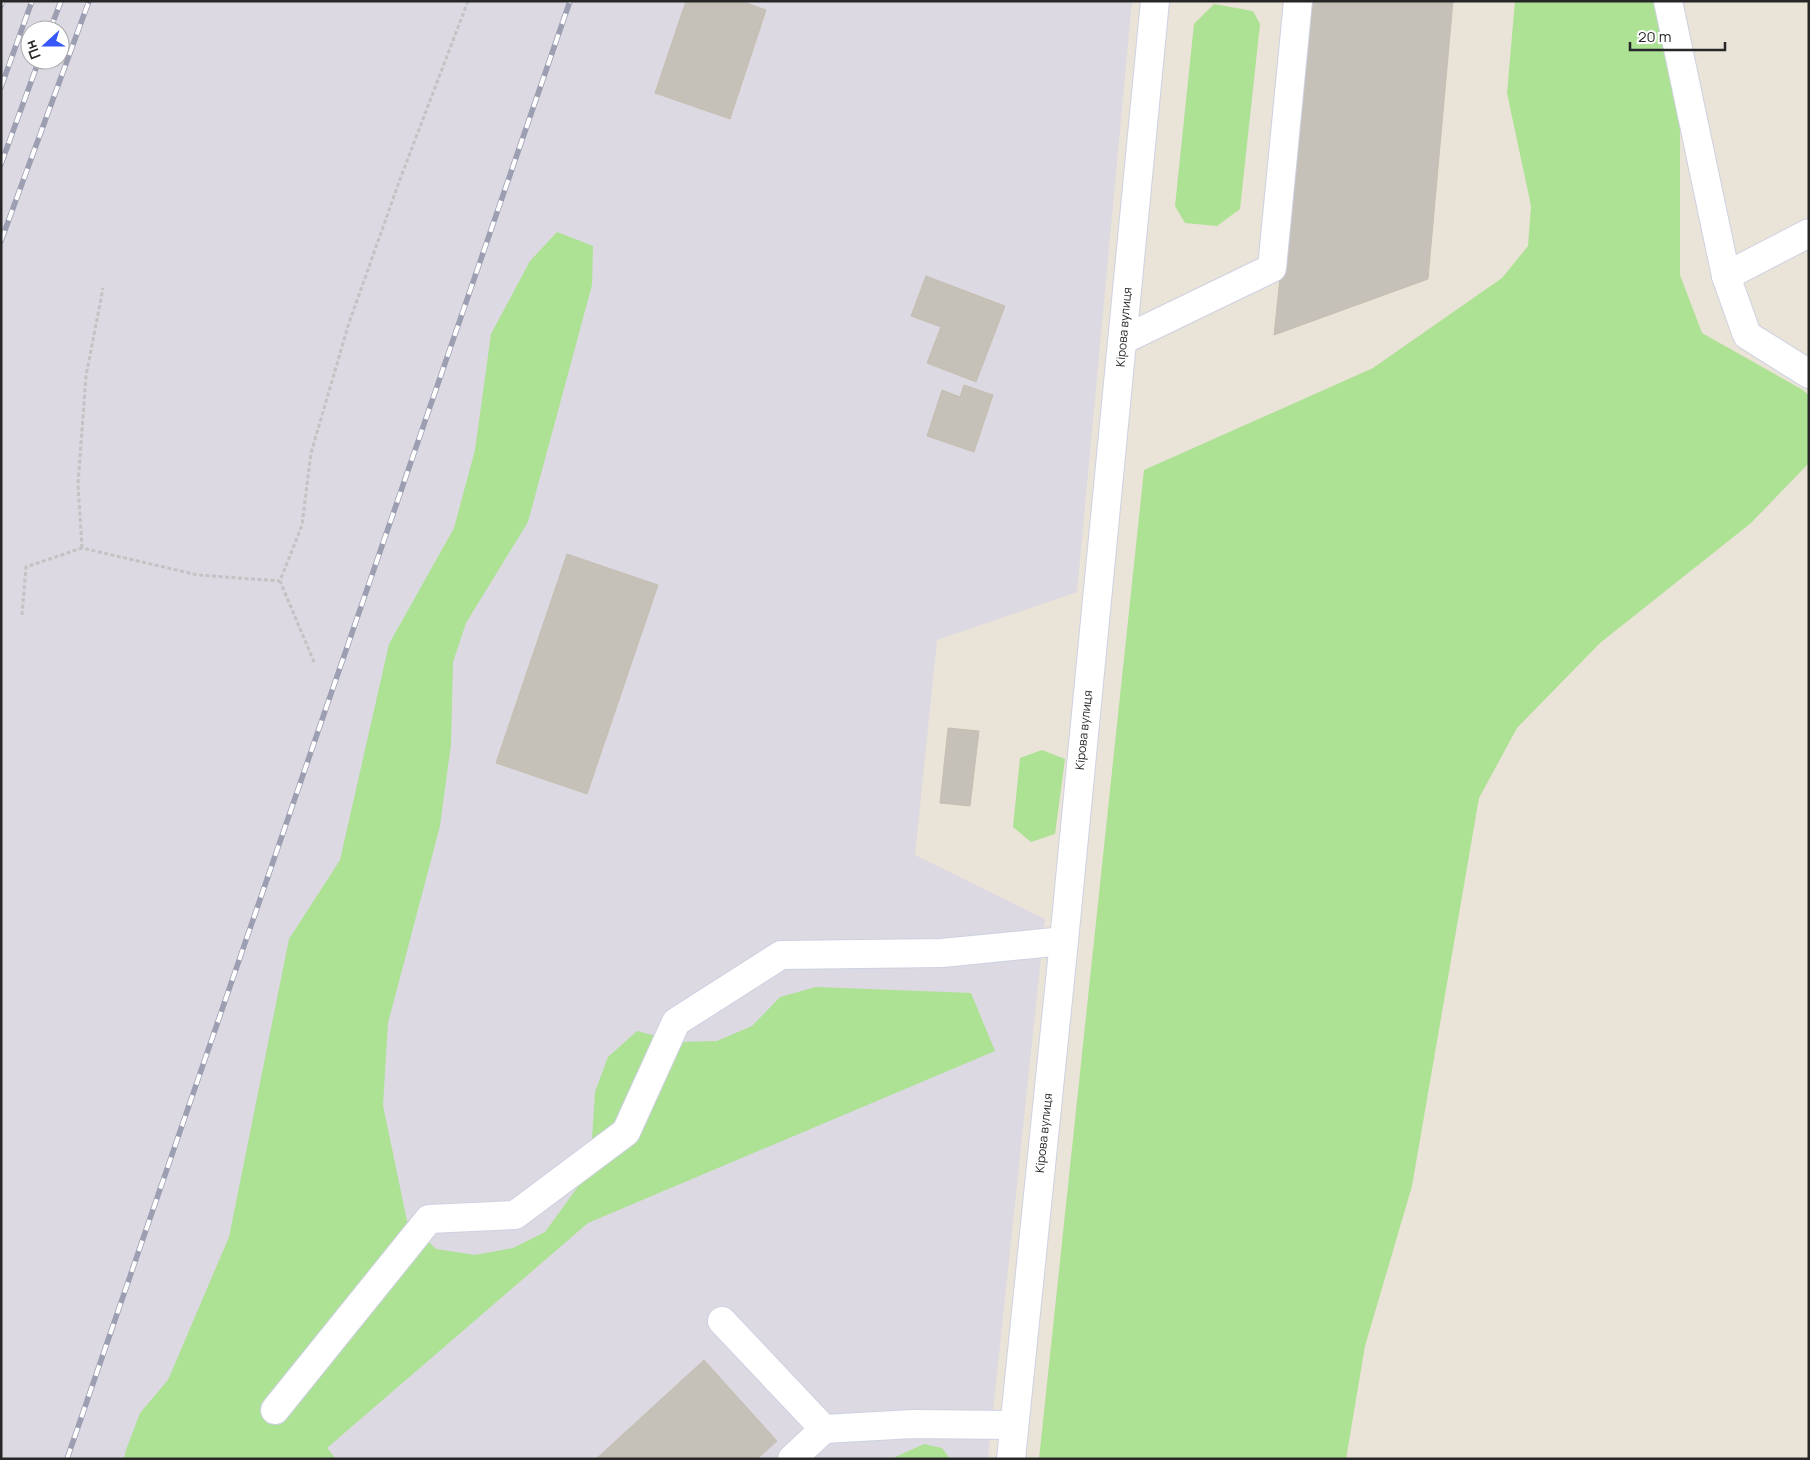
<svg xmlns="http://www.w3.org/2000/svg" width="1810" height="1460" font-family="Manrope,sans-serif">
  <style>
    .industrial { fill: #dcd9e2; fill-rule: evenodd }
    .green { fill: #ade194 }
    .building { fill: #c5c0b8; stroke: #c5bfb2 }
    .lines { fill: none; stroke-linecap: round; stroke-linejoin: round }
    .minor-casing { stroke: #ced1e1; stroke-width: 30 }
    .path { stroke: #c3c3c3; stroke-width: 3; stroke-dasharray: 4 2.5; stroke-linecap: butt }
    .minor { stroke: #fff; stroke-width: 28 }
    .rail-casing { stroke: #9c9eb2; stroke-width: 5.5 }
    .rail { stroke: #fff; stroke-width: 4; stroke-dasharray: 11; stroke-linecap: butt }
    .labels { text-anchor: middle; stroke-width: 4; stroke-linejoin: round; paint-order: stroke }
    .street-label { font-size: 12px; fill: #272727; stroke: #fff }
  </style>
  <rect width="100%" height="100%" fill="#eae3d8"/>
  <path class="industrial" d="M1,1H1132L1077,592L937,640L915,855L1045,919L988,1459H1ZM30,30H60V60H30Z"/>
  <g class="green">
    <polygon points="1515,1 1655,1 1680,128 1680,275 1702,333 1803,390 1809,396 1809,463 1751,523 1600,643 1517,728 1479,798 1412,1186 1365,1346 1346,1459 1039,1459 1144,470 1373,368 1502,278 1528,246 1531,206 1507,93"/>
    <polygon points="1214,4 1253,11 1260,24 1240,209 1217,226 1185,223 1175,206 1194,24"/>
    <polygon points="557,232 593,246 592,285 528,522 466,623 453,662 451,744 440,826 388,1023 383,1105 407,1221 436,1249 475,1255 513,1248 545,1232 590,1170 595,1092 608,1057 637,1031 679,1042 717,1041 752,1026 780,997 816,987 971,993 995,1051 588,1223 327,1448 336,1459 124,1459 126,1450 140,1413 168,1380 229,1237 289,939 340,860 389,644 454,528 475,450 491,334 530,261"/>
    <polygon points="1042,750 1065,759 1055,834 1031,842 1013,827 1020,758"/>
    <polygon points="924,1444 942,1448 950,1459 891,1459"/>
  </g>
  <g class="building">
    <polygon points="686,1 741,1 766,10 730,119 655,93"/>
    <polygon points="1309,1 1453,1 1428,279 1274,335"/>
    <polygon points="926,276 1005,306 976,382 927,363 941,327 911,316"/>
    <polygon points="964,385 993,395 974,452 927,436 942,390 960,397"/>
    <polygon points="567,554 658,585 587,794 496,763"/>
    <polygon points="948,728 979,731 970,806 940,803"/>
    <polygon points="704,1360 777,1441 757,1459 596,1459"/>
  </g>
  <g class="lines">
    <defs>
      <g id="minor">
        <polyline points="1668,1 1726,276 1747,335 1809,374"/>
        <polyline points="1726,276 1809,233"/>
        <polyline points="1123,340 1272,268 1298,1"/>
        <polyline points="722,1321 824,1429 913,1424 1014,1425"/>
        <polyline points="275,1410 429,1219 515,1215 626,1132 676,1022 781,955 942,953 1064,941"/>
        <polyline points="792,1459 824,1429"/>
        <polyline points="1011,1459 1064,941 1155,1"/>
      </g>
    </defs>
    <use href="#minor" class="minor-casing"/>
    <g class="path">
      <polyline points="82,548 78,484 86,376 103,288"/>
      <polyline points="22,615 26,567 82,548 198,575 280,581"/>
      <polyline points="314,662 280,581 302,525 311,453 348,326 399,182 468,1"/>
    </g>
    <use href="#minor" class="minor"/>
    <defs>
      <g id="rail">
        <polyline points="1,5 3,1"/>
        <polyline points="50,30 61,1"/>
        <polyline points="1,87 32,1"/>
        <polyline points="1,164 39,60"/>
        <polyline points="1,241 89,1"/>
        <polyline points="67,1459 570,1"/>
      </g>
    </defs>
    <use href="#rail" class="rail-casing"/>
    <use href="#rail" class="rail"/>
  </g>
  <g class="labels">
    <g class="street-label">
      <text transform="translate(1124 327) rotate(-85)" y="4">Кірова вулиця</text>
      <text transform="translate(1084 730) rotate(-84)" y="4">Кірова вулиця</text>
      <text transform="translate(1044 1133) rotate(-84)" y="4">Кірова вулиця</text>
    </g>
  </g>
  <rect width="1810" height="1460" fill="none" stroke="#272727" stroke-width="5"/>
  <g transform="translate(45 45) rotate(249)"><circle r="24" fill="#ffffff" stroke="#a9a9a9"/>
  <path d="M0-4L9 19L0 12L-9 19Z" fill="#3758f8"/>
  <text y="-8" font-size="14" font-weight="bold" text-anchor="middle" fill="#272727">Пн</text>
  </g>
  <path d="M1630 42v8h95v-8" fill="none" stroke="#272727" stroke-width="2.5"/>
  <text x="1638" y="42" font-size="15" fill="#272727" stroke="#ffffff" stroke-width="4" paint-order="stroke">20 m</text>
</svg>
